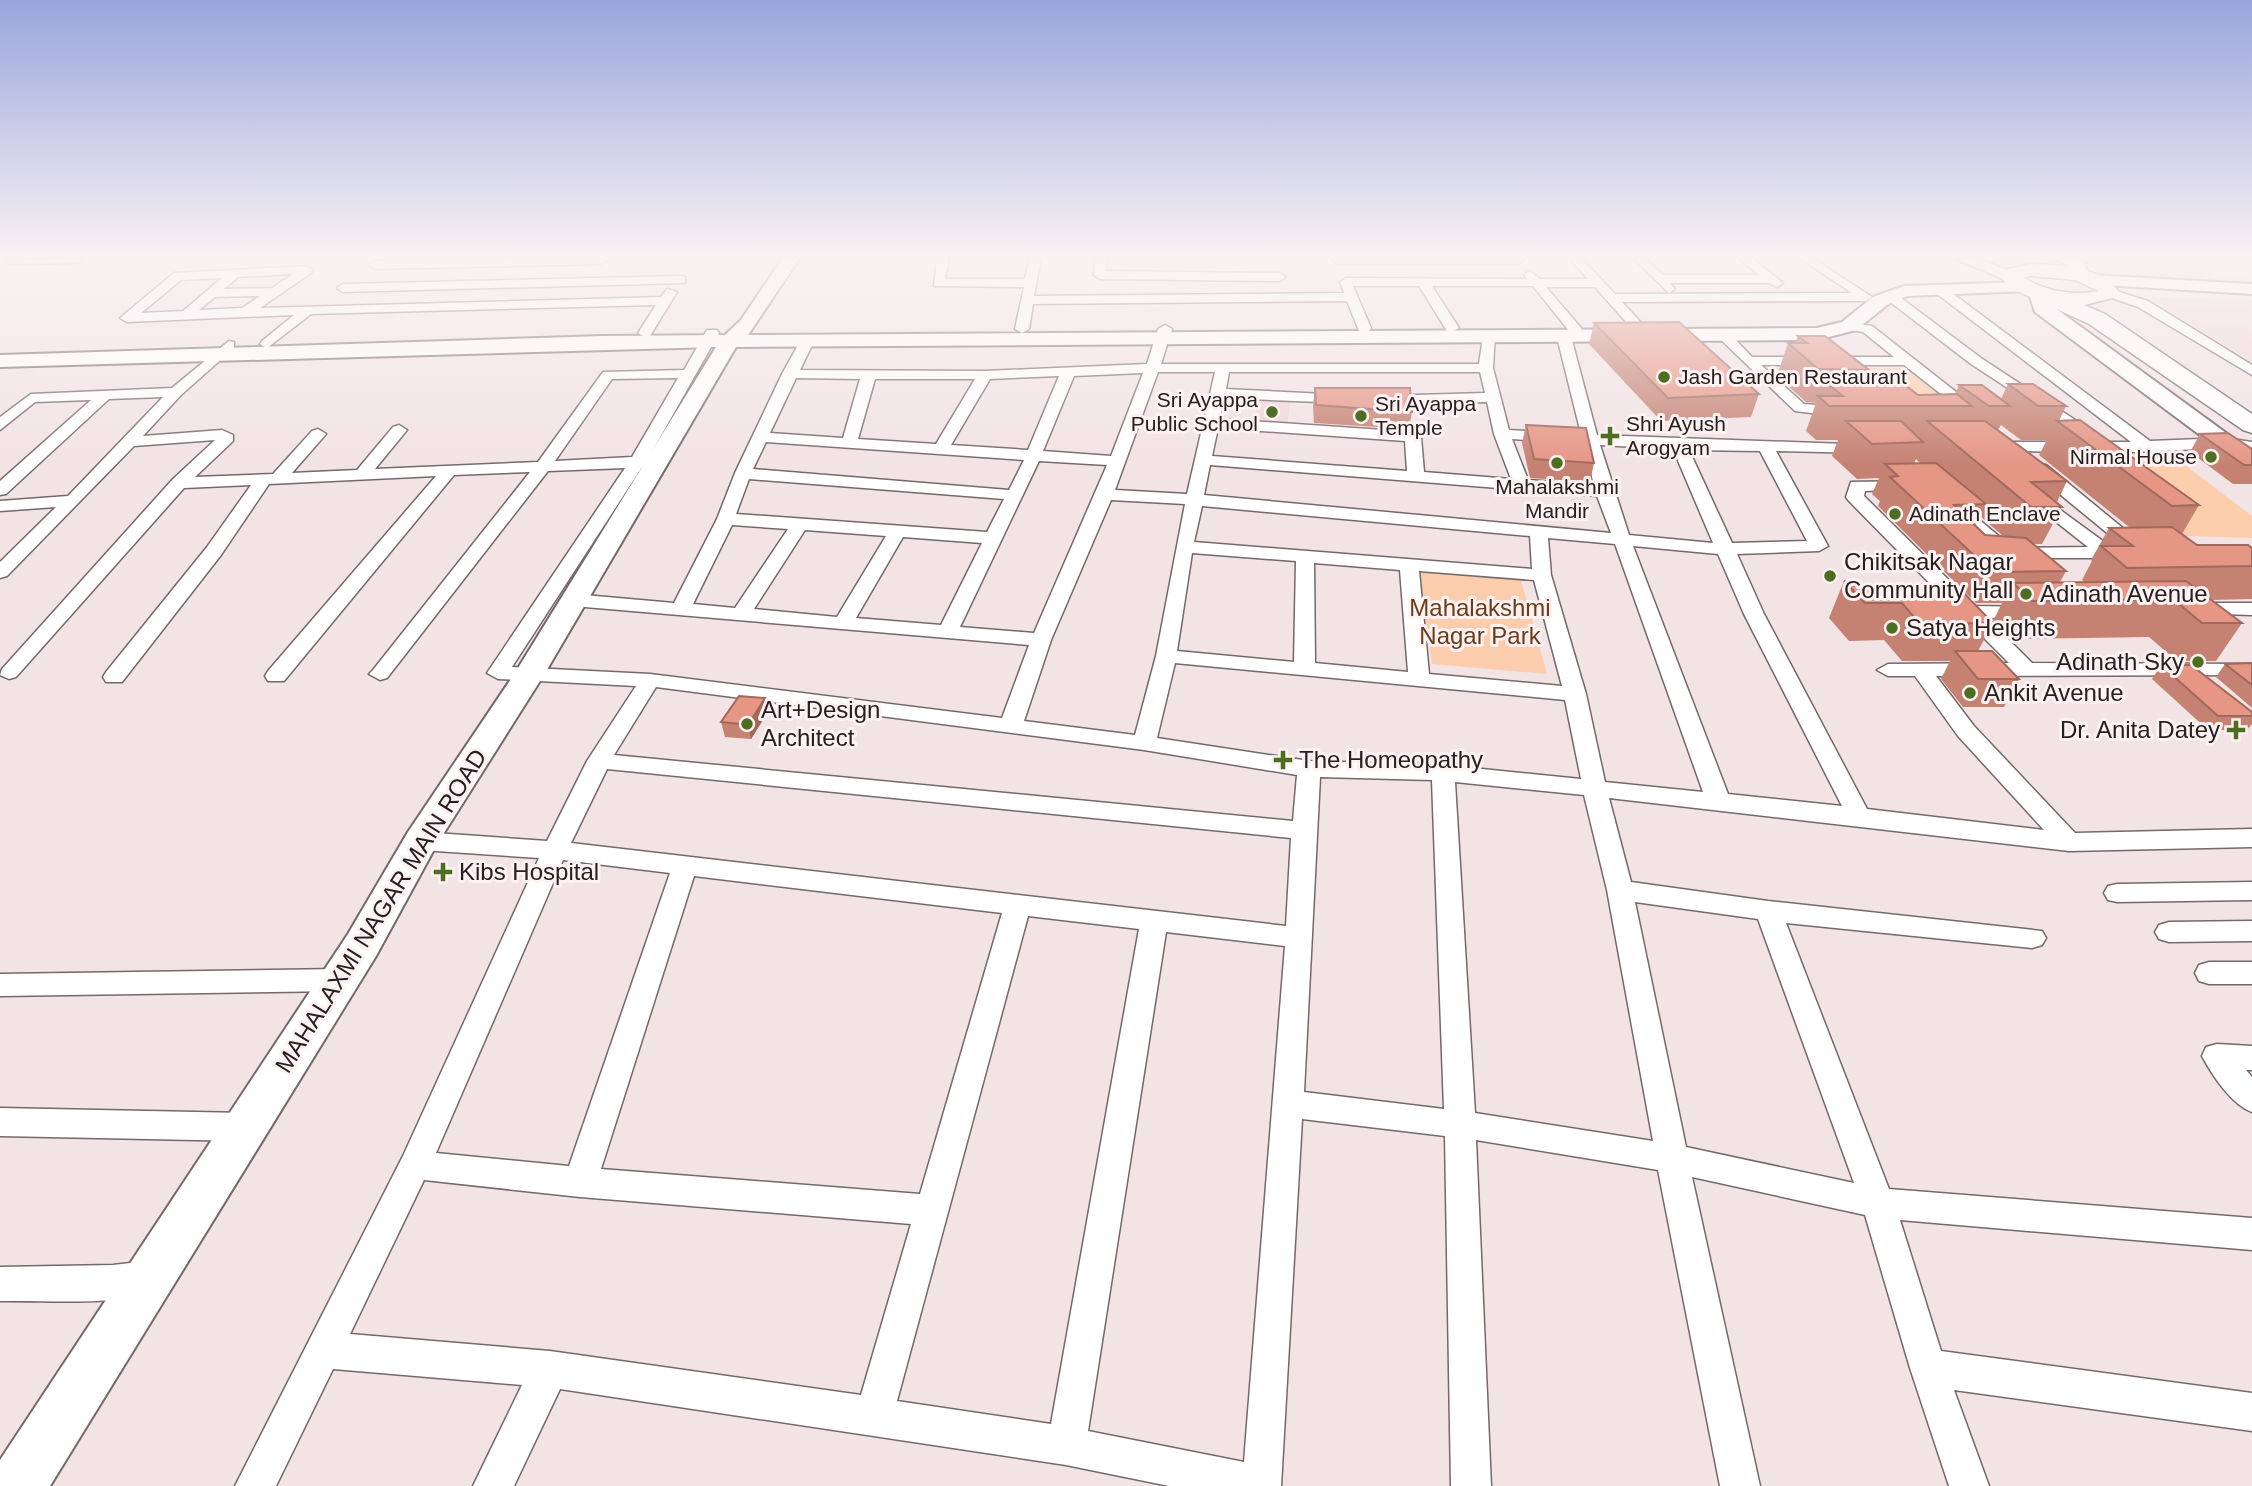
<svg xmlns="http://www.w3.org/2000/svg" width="2252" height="1486" font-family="Arial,sans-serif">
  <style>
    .built { fill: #eed6d9 }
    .green { fill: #fccdad }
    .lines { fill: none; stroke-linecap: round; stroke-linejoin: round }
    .street-casing { stroke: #75686a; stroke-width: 3 }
    .secondary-casing { stroke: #75686a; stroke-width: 4 }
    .primary-casing { stroke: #75686a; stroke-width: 3 }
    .street { fill: #fff; fill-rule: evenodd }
    .secondary { fill: #fff; fill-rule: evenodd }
    .primary { fill: #fff; fill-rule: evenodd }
    .wall { fill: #c58172; fill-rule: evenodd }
    .shaded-wall { fill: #a0695d }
    .building { fill: #e59685; stroke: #a0695d; stroke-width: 2 }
    .poi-dot { fill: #4d6d23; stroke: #fef1f2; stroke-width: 2.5 }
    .labels { text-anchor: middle; stroke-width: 6; stroke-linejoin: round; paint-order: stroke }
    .far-poi-label { font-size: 21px; fill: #252021; stroke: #fef1f2; text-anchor: start }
    .poi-label { font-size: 24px; fill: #252021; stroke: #fef1f2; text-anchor: start }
    .park-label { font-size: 24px; fill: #683d1a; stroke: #fef1f2 }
    .street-label { font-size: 24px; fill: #252021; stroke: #fef1f2 }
  </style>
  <rect width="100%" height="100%" fill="#f2e3e5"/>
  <g class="built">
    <polygon points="2072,259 2252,259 2252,283 2118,279"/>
    <polygon points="2153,297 2252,300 2252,362 2150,299"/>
    <polygon points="1258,399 1290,400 1287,426 1254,424"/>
  </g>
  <g class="green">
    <polygon points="1907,368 1959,408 1885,409 1838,369"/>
    <polygon points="2087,458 2178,460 2252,516 2252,538 2181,536"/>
    <polygon points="1418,570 1521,580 1547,674 1432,664"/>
  </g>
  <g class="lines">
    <defs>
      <g id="street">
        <polygon points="5,259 82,259 76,263 10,264"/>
        <polygon points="505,259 607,260 601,264 375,269 369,265 375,261"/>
        <polygon points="937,259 949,259 945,279 1025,279 1029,259 1041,259 1034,296 1344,293 1340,282 1346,278 1527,279 1524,275 1530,271 1540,279 1588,279 1570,259 1582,259 1615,294 1852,293 1801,259 1814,259 1872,297 1866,301 1622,302 1647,329 1640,333 1635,332 1595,287 1546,287 1582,329 1575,333 1570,332 1533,286 1432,286 1459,328 1452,332 1447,331 1419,286 1353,286 1371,328 1369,331 1359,331 1347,301 1033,304 1029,329 1022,333 1015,329 1024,287 934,286"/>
        <polygon points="1095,259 1107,259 1106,271 1280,273 1286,277 1280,281 1100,279 1094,275"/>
        <polygon points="1332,259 1523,259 1524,260 1518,264 1337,264"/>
        <polygon points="1634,259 1646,259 1663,275 1759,275 1740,259 1753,259 1783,283 1777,287 1769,283 1670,283 1675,289 1669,293"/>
        <path d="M307,266L313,270L311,273L260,308L661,297L667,289L677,292L650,336L645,337L638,333L656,305L311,314L267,348L260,344L262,341L294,315L127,322L120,318L174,273ZM293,274L272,288L224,289L238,277ZM222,278L183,311L141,313L181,280ZM260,296L242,308L199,310L215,297Z"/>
        <polygon points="681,276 685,277 685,283 343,292 337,288 343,284"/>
        <polygon points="1936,287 1944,287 2150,441 2225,438 2252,442 2252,452 2225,448 2110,453 1985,450 1985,444 1991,442 2131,442 1936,293"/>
        <polygon points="2110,289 2148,301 2252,365 2252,375 2138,307 2106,296 2104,293"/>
        <polygon points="1885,292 1893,292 1981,358 2101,437 2093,442 2087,440 1971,364 1885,298"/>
        <polygon points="1849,322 1872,326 1979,410 1979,416 1969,416 1904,365 1761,365 1804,404 1843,407 1851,412 1843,417 1795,411 1716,335 1728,332 1752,357 1894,357 1863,332 1844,329 1844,323"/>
        <path d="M1165,325L1172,329L1161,364H1479L1483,337L1495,334L1493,368L1509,430L1581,434L1557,337L1564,333L1571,337L1597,435L1872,445L1874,448L1866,453L1776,451L1828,546L1819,551L1737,554L1764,614L1867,809L2044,830L1958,736L1915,676H1888L1877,670L1888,664L2009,663L1965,619L1944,617L1941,613L1944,609L1953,607L1849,501L1846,497L1851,482L1913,481L1915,485L1913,489L1865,491L1864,496L1975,606L2035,607L2038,611L2028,617L1987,618L2032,663L2252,664V674L2248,675L1936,676L1974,726L2075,833L2252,829V847L2069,851L1609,798L1631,882L1768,901L2042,931L2046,938L2042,945L2032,948L1786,923L1889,1189L2252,1218V1250L1900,1220L1941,1351L2252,1393V1431L1954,1390L1989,1486H1949L1910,1368L1865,1215L1692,1177L1760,1486H1720L1658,1170L1476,1140L1491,1486H1451L1445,1136L1302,1119L1281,1486H1169L1066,1465L560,1389L514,1486H473L522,1385L333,1369L276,1486H235L403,1156L539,858L421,850L412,847L409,841L412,835L421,832L547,841L587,761L636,686L498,679L487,673L625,468L548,471L387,678L380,680L369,674L373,670L530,472L454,475L284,681H268L265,676L268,671L436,476L269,484L221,555L122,682H106L103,677L106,672L207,547L251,485L184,488L16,677L9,679L0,675L2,669L173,479L215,440L134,446L7,576L0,578V562L56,507L0,511V501L68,496L163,397L109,399L6,494L0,495V481L91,400L35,402L0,430V417L31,394L172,388L229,341L234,342V348L181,395L143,436L222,430L233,435V441L195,477L273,474L312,431L318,429L326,434L292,473L357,470L393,427L399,425L407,430L375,469L538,462L603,372L684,370L707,330H717L719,333L649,457L660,456L668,461L660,466L642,467L512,667L650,674L1002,718L1029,645L573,606L563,600L573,594L674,603L717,519L735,473L782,374L802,338L814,341L800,370L985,371L1147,364L1158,329ZM1158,372H1215L1187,494L1115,490ZM1229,372H1480L1485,393L1382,396L1375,400L1382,404L1487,402L1494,434L1511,479L1424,472L1421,437L1413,432L1220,419L1224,398L1344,403L1351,399L1344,395L1226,389ZM1143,373L1111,456L1043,451L1074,376ZM1059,376L1028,450L951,445L990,379ZM678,378L632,457L555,461L612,379ZM796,378L860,379L843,438L770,433ZM875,379H975L936,444L858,439ZM1218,428L1405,441L1407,471L1212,456ZM1512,439L1584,444L1594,485L1528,480ZM766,442L1024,460L1009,490L753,469ZM1600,445L1673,449L1713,543L1629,535ZM1689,450L1760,451L1807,541L1732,543ZM1039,461L1107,465L1034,633L960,627ZM1210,465L1597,496L1611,533L1204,495ZM749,479L1004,499L987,532L736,514ZM1111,500L1185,504L1156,656L1135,735L1024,721L1051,640ZM1202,506L1530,536L1532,569L1194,542ZM732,525L788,529L735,608L693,604ZM805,530L886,536L837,617L754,609ZM903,537L982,543L941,625L856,618ZM1548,538L1615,544L1703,792L1605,782L1586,694L1551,575ZM1633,546L1718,554L1744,614L1842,806L1728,794ZM1192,553L1296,561L1294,662L1177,651ZM1314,563L1400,570L1408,672L1315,663ZM1419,571L1534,580L1562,686L1429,674ZM1175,663L1565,700L1581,779L1443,765L1309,761L1157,738ZM656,687L1144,750L1297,775L1293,821L614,755ZM607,769L1291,838L1286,926L571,843ZM1320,777L1432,780L1444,1109L1304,1092ZM1455,782L1584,795L1607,890L1653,1141L1475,1113ZM563,860L670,873L569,1166L436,1153ZM694,876L1002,913L920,1194L601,1169ZM1635,902L1758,919L1854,1183L1686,1147ZM1028,916L1139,929L1051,1424L897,1401ZM1166,932L1285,946L1244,1462L1088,1431ZM424,1180L580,1197L911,1224L861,1395L550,1351L350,1334Z"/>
        <polygon points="2040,464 2046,465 2141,543 2144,547 2126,558 2020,558 2005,560 1943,506 1946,502 1958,502 2013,548 2088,547 2027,499 2024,495 2033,490 2111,547 2123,546 2034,473 2034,465"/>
        <polygon points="2196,603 2252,603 2252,615 2189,613 2186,609"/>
        <polygon points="2252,882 2252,900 2117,902 2108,900 2104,893 2108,886 2117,884"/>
        <polygon points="2252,921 2252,941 2169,942 2159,939 2155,932 2159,925 2169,922"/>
        <polygon points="2209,962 2252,962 2252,984 2209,984 2199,981 2195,973 2199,965"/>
        <polygon points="340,969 350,972 354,980 350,988 340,991 0,996 0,974"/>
        <path d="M2217,1044L2252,1046V1070H2246L2252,1077V1112C2232,1105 2212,1075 2202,1056L2206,1047Z"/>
        <polygon points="0,1108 245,1113 256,1117 261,1127 256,1137 245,1141 0,1136"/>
        <path d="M147,1261L159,1266L164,1278L159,1290C115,1307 48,1300 0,1301V1267L113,1265Z"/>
      </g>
      <g id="secondary">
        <polygon points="782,259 799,259 748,335 1817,328 1842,322 1873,297 1904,286 2024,282 2033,288 2043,288 2051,305 2252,452 2252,470 2244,468 2035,312 2028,291 1907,296 1887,305 1856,330 1817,340 736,347 545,673 437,844 376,956 50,1486 0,1486 0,1460 348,934 408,832 515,673 716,347 0,367 0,355 603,336 725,335 741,320"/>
        <polygon points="1956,259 1980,259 2021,276 2012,281 2006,280"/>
        <polygon points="2057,259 2078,259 2085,262 2087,275 2084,279 2072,279 2070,268"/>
        <polygon points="2093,275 2252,284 2252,294 2087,284 2084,280"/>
      </g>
      <path id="primary" d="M2031,264C2062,265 2101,266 2120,293L2117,297L2084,305L2105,314L2252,414V433L2243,430L2089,324L2013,289L2002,279L2008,269ZM2031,276L2075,280L2098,291C2074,296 2043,291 2023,277Z"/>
    </defs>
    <use href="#street" class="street-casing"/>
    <use href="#secondary" class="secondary-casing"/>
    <use href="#primary" class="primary-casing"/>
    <use href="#street" class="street"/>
    <use href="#secondary" class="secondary"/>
    <use href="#primary" class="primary"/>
  </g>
  <g class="wall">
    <polygon points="1594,323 1759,394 1751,417 1661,421 1589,344"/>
    <path d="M1798,336L1869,370L1864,385L1918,395L1955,394L1959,385L2001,399L2008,384L2066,406L2059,421L2199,505L2182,534L2197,545L2252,548V599L2211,600L2242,623L2216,661H2177L2149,637L2011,639L1993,621L2002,603H1976L1878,506L1880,501L1872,494L1879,478L1857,479L1832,456L1838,440H1816L1806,431L1816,403L1806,402L1777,376L1788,343H1795ZM2001,425L2021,440H2047L2039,455L2129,527L2109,528L2091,560L2092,561L2082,580L2085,582H2060L2066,571L2034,544H2042L2062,507L2057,502L2067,481L1998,430ZM1916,459L1921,464H1914ZM1980,516L2003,536L1985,535L1975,526Z"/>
    <polygon points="1315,388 1412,412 1409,429 1314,423 1313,406"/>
    <polygon points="1526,425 1594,463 1590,482 1530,478 1522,443"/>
    <polygon points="2200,434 2252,449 2252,484 2233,484 2190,452"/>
    <polygon points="1844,581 1855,586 1993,623 1978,651 2019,679 2004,707 1963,707 1941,679 1950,661 1902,661 1884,640 1849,641 1829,618"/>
    <polygon points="2252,663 2252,708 2216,677 2225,664"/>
    <polygon points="2161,665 2252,716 2252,724 2247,730 2208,730 2152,679"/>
    <polygon points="768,712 751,739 725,737 721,722"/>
  </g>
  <polygon class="shaded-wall" points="765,698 768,712 751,739 748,725"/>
  <g class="building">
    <polygon points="1679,322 1759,394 1668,398 1594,323"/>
    <polygon points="1798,336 1825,336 1869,370 1818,369 1788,343 1807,343"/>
    <polygon points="2008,384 2033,384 2066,406 2038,406"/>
    <polygon points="1829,385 1905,385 1918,395 1957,394 1972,406 1829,406 1818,396 1843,396"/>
    <polygon points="1959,385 1982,385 2010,406 1989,406"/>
    <polygon points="1315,388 1410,388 1412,412 1316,405"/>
    <polygon points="2080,420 2199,505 2172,506 2057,421"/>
    <polygon points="1846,421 1901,421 1923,442 1872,444"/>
    <polygon points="1927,421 1985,421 2067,481 2031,482 2062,507 2031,507"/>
    <polygon points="1526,425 1586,428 1594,463 1534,459"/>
    <polygon points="2228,433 2252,449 2252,465 2244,465 2200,434"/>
    <polygon points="1936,463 1986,504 1954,505 1985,535 2026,538 2066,571 1992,572 1890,477 1898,476 1885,464"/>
    <polygon points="2172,527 2197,545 2248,545 2252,548 2252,566 2127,568 2101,546 2133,546 2109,528"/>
    <polygon points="1844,581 1855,586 1955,584 1993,623 1920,624 1902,603 1865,603"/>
    <polygon points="2186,581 2242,623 2202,623 2173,599 2032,601 2013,583"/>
    <polygon points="1955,651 1992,651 2019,679 1978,679"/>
    <polygon points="2252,663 2252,685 2225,664"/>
    <polygon points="2161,665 2191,665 2252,712 2252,716 2218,716"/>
    <polygon points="739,696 765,698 748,725 721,722"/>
  </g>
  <linearGradient id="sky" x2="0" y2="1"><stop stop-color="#99a6dd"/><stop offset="0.55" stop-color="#f9f2f3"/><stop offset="1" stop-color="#f9f2f3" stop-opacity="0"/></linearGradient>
  <rect width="2252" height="467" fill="url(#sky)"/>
  <g class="poi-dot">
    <circle cx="1664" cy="377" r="7"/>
    <circle cx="1272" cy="412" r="7"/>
    <circle cx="1361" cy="416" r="7"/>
    <path d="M1606.5 425.5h7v7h7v7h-7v7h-7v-7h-7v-7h7z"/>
    <circle cx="2211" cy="457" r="7"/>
    <circle cx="1557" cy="463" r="7"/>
    <circle cx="1895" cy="514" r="7"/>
    <circle cx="1830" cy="576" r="7"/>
    <circle cx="2026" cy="594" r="7"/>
    <circle cx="1892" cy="628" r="7"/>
    <circle cx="2198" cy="662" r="7"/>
    <circle cx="1970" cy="693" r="7"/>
    <circle cx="747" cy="724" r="7"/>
    <path d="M2232.5 719.5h7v7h7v7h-7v7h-7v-7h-7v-7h7z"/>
    <path d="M1279.5 749.5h7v7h7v7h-7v7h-7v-7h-7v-7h7z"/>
    <path d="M439.5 861.5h7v7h7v7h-7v7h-7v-7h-7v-7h7z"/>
  </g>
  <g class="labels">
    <g class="far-poi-label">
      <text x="1678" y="384">Jash Garden Restaurant</text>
      <text x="1258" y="407" text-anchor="end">Sri Ayappa<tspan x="1258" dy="24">Public School</tspan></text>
      <text x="1375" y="411">Sri Ayappa<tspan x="1375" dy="24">Temple</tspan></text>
      <text x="1626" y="431">Shri Ayush<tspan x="1626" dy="24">Arogyam</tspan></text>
      <text x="2197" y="464" text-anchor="end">Nirmal House</text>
      <text x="1557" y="494" text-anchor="middle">Mahalakshmi<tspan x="1557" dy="24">Mandir</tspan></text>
      <text x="1909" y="521">Adinath Enclave</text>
    </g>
    <g class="poi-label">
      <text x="1844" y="570">Chikitsak Nagar<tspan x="1844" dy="28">Community Hall</tspan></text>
      <text x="2040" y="602">Adinath Avenue</text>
      <text x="1906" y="636">Satya Heights</text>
      <text x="2184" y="670" text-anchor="end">Adinath Sky</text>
      <text x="1984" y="701">Ankit Avenue</text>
      <text x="761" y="718">Art+Design<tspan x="761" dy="28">Architect</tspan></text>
      <text x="2220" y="738" text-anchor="end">Dr. Anita Datey</text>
      <text x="1299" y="768">The Homeopathy</text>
      <text x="459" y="880">Kibs Hospital</text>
    </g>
    <g class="park-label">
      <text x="1480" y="616">Mahalakshmi<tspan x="1480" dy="28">Nagar Park</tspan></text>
    </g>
    <g class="street-label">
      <text transform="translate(381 911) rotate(-58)" y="8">MAHALAXMI NAGAR MAIN ROAD</text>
    </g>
  </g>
</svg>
